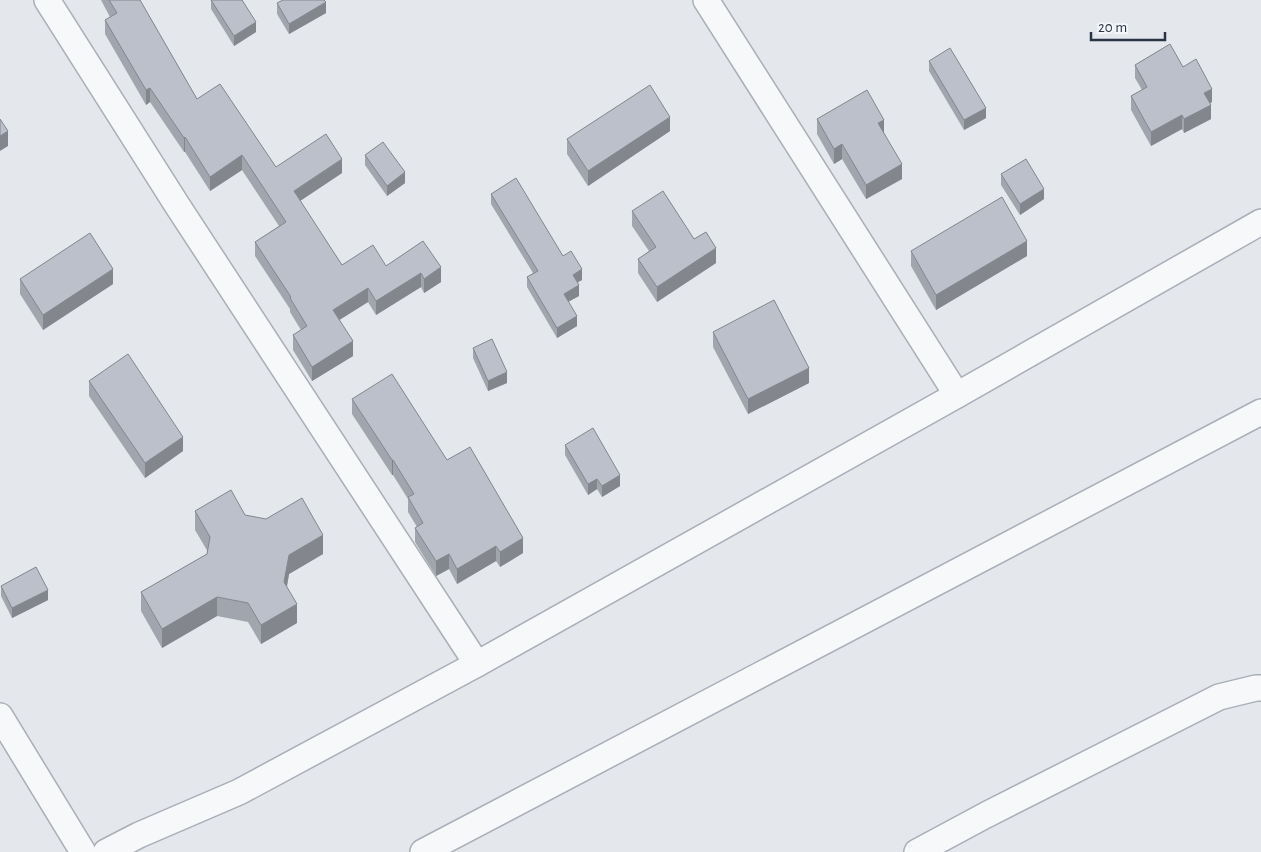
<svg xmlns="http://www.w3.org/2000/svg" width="1261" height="852" font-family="'Alegreya Sans',sans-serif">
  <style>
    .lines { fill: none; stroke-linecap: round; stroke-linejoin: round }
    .minor-casing { stroke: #a9aeb7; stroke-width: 28 }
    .minor { stroke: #f7f8fa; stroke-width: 25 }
    .wall { fill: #a1a5ae }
    .shaded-wall { fill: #83868d }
    .building { fill: #bbc0ca; stroke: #83868d }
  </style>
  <rect width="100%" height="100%" fill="#e4e7ec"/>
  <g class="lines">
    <defs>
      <g id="minor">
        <polyline points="47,0 177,205 477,664"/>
        <polyline points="706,0 957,395"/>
        <polyline points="0,716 83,852"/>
        <polyline points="106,852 139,835 239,792 477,664 957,395 1261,222"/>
        <polyline points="423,852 1261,412"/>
        <polyline points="917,852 986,815 1219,697 1256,688 1261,688"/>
      </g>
    </defs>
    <use href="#minor" class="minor-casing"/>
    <use href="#minor" class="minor"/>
  </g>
  <g class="wall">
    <polygon points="101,0 140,0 197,99 276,167 342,173 300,201 342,265 386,266 423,241 441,282 424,293 421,287 376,315 368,302 339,320 353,356 312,381 293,350 293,335 301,330 290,312 290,309 255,256 255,242 279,226 242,170 210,191 185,152 184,152 150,102 146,105 105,34 105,20 110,17"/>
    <polygon points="211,0 242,0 256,32 234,46 211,9"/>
    <polygon points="277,3 326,13 289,34 277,14"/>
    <polygon points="929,61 986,118 964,130 929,71"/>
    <polygon points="1135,65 1183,67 1212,102 1210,103 1211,119 1184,133 1182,129 1151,146 1131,110 1131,96 1142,90 1135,78"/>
    <polygon points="817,119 884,133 902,179 866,199 842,159 834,164 817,134"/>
    <polygon points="670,131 588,186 567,154 567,139"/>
    <polygon points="365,155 405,183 387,196 365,165"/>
    <polygon points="1001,174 1044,199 1020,215 1001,185"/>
    <polygon points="491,194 563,256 582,280 577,282 579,296 568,302 577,326 557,338 527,287 527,277 533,273 491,204"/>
    <polygon points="632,211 694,239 716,263 657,302 638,273 638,259 649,251 632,226"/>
    <polygon points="911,251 1027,256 936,310 911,266"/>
    <polygon points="20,279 113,284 43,330 20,294"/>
    <polygon points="713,332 809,383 748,414 713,347"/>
    <polygon points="473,348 507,383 488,391 473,358"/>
    <polygon points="89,381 183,451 145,478 89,396"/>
    <polygon points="352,399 447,460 523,553 500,567 496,561 457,584 449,569 436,576 415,542 415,528 417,527 408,512 408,499 393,475 392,475 352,414"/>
    <polygon points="565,445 620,486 602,497 597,489 588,495 565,455"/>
    <polygon points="195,511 245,515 323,554 289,574 287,587 297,623 261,644 248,622 217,616 162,648 141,611 141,592 207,554 208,552 195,530"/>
    <polygon points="1,586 48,600 12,618 1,596"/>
  </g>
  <g class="shaded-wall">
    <polygon points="326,2 326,13 289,34 289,24"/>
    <polygon points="256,22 256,32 234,46 234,36"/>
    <polygon points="150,88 150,102 146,105 146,90"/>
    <polygon points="1212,89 1212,102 1204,106 1204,93"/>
    <polygon points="1211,105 1211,119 1184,133 1184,119"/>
    <polygon points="986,108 986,118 964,130 964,120"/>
    <polygon points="1182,115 1182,129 1151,146 1151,132"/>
    <polygon points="670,117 670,131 588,186 588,171"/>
    <polygon points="884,120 884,135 878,123"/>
    <polygon points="8,131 8,146 0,151 0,136"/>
    <polygon points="185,137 185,152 184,152 184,138"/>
    <polygon points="842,144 842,159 834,164 834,149"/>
    <polygon points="242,155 242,170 210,191 210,177"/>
    <polygon points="342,159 342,173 294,205 294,191"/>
    <polygon points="902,164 902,179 866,199 866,185"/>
    <polygon points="405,172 405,183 387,196 387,186"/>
    <polygon points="1044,189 1044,199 1020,215 1020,204"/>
    <polygon points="1027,241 1027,256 936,310 936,295"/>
    <polygon points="716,248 716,263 657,302 657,287"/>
    <polygon points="441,267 441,282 424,293 424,279"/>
    <polygon points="113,269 113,284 43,330 43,315"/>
    <polygon points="582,269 582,280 573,285 573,275"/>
    <polygon points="421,273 421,287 376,315 376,301"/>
    <polygon points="579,285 579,296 564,304 564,294"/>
    <polygon points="368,288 368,302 333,324 333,310"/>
    <polygon points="577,316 577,326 557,338 557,328"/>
    <polygon points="353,341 353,356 312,381 312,367"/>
    <polygon points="809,368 809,383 748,414 748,399"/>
    <polygon points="507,372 507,383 488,391 488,381"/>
    <polygon points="183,437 183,451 145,478 145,463"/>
    <rect x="392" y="460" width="1" height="15"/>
    <polygon points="620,475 620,486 602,497 602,486"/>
    <polygon points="597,479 597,489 588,495 588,484"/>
    <polygon points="323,535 323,554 289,574 284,601 284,582 289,555"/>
    <polygon points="523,538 523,553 500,567 500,552"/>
    <polygon points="496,546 496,561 457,584 457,569"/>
    <polygon points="449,554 449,569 436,576 436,561"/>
    <polygon points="48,590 48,600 12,618 12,608"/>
    <polygon points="217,597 217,616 162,648 162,629"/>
    <polygon points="297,604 297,623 261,644 261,625"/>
  </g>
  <g class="building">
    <polygon points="109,0 140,0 197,99 220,84 276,167 326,134 342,159 294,191 342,265 373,245 386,266 423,241 441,267 424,279 421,273 376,301 368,288 333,310 353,341 312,367 293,335 307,326 290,298 291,297 255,242 286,222 242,155 210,177 185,137 184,138 150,88 146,90 105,20 117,13"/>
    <polygon points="211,0 242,0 256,22 234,36"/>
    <polygon points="283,0 324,0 326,2 289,24 277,3"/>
    <polygon points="1170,44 1183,67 1196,59 1212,89 1204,93 1211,105 1184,119 1182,115 1151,132 1131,96 1147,87 1135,65"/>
    <polygon points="950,48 986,108 964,120 929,61"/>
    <polygon points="650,85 670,117 588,171 567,139"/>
    <polygon points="867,90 884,120 878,123 902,164 866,185 842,144 834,149 817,119"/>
    <polygon points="0,119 8,131 0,136"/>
    <polygon points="383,142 405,172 387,186 365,155"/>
    <polygon points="1026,159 1044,189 1020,204 1001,174"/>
    <polygon points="516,178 563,256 571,251 582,269 573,275 579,285 564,294 577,316 557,328 527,277 538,271 491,194"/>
    <polygon points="663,191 694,239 706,232 716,248 657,287 638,259 656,247 632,211"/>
    <polygon points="1002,197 1027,241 936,295 911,251"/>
    <polygon points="90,233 113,269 43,315 20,279"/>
    <polygon points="774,300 809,368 748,399 713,332"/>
    <polygon points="492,339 507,372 488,381 473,348"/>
    <polygon points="128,354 183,437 145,463 89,381"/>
    <polygon points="392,374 447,460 470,447 523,538 500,552 496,546 457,569 449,554 436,561 415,528 423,523 408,497 414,494 393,460 392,460 352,399"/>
    <polygon points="593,428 620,475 602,486 597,479 588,484 565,445"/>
    <polygon points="231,490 245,515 266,519 302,498 323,535 289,555 284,582 297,604 261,625 248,603 217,597 162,629 141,592 207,554 210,537 195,511"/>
    <polygon points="36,567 48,590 12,608 1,586"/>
  </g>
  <path d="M1091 32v8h74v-8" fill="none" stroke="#2b3445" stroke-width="2.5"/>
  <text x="1098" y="32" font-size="15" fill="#2b3445" stroke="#f4f6f9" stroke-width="4" paint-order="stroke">20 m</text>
</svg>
